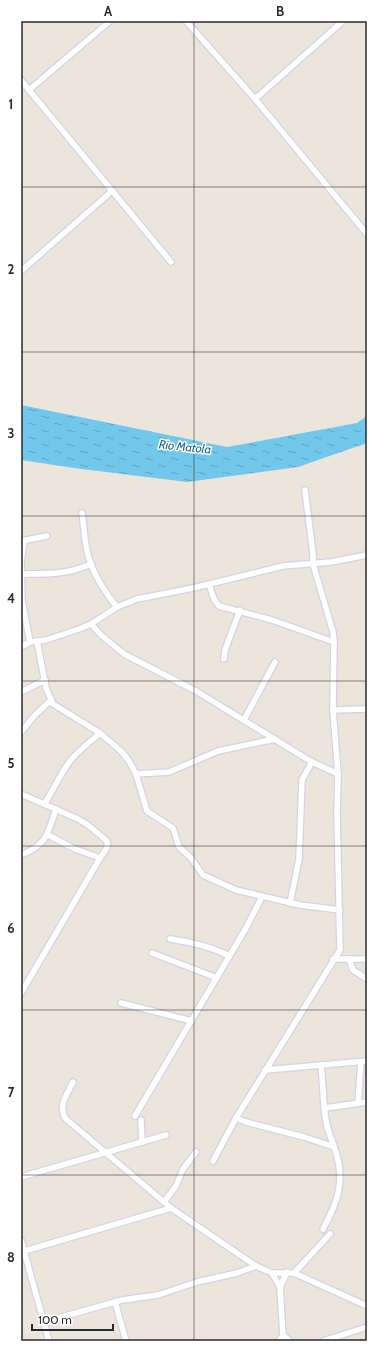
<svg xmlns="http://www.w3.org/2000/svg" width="388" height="1362" font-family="Cabin,sans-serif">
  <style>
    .water { fill: url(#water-ripples) }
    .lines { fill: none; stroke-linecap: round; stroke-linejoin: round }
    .minor-casing { stroke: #d2d4e2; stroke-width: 8 }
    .minor { stroke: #fff; stroke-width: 5.5 }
    .grid { fill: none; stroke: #2a2a2a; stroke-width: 1; stroke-opacity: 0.55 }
    .labels { text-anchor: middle; stroke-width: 3; stroke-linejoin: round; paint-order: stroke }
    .water-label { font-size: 12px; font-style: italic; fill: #116697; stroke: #fff }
    .neatline { fill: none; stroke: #2a2a2a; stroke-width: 1.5 }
    .grid-label { font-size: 13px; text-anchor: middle; font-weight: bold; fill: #2a2a2a }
  </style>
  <defs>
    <pattern id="water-ripples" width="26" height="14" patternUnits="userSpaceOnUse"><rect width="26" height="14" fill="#72c8eb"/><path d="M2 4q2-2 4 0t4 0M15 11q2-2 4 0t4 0" fill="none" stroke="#5ea3bf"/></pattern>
  </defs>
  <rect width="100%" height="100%" fill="#ece5dc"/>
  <polygon class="water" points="21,405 227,447 357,423 367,416 367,443 298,467 187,482 74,468 21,460"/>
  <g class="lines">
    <defs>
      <g id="minor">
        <polyline points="186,21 255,99 367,234"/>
        <polyline points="21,80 29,90 110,21"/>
        <polyline points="29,90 171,262"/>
        <polyline points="255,99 343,21"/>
        <polyline points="21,271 112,191"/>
        <path d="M82,513C84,525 84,538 87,550C91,572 104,591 117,607"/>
        <polyline points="21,541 47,536"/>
        <polyline points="21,562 24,541"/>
        <polyline points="21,564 22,601 30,642"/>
        <path d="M21,574C48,574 66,575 91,564"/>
        <polyline points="209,584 214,599 219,606 272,620 334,642"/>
        <polyline points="91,624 101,635 124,654 196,691 312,762 338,774"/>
        <polyline points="37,641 46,688 53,704 100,733 122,752 129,761 136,774 147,811 173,828 179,847 191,858 203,875 236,890 300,905 340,910"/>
        <polyline points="21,647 30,642 46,640 79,629 91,624 117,607 137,599 193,588 283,566 331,562 367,555"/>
        <polyline points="224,659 225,650 240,610"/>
        <polyline points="21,692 45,680"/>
        <polyline points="333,710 367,709"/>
        <polyline points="244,720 275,662"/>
        <polyline points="21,732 35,715 51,700"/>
        <polyline points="136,774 169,772 218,751 275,739"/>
        <path d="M21,794L78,819L88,825L107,841C109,848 104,852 100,858L21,993"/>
        <path d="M45,803C54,789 60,774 70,761C79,750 90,742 100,733"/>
        <polyline points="48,835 75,849 100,858"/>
        <path d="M21,855C47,845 48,833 56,809"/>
        <polyline points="290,903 299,859 302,780 312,762"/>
        <path d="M170,939C190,942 211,946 229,956"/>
        <polyline points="152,953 217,978"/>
        <polyline points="333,959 367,959"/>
        <polyline points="349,959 353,970 367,979"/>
        <polyline points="121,1003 192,1021"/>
        <path d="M321,1065C323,1084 323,1103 326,1121C328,1133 334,1144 337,1156C345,1184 336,1205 323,1229"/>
        <polyline points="265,1070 367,1061"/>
        <path d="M73,1082C67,1095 57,1106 66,1119L171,1208L256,1266L272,1273H294L330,1234"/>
        <polyline points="358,1103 361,1062"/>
        <polyline points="325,1108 367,1102"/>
        <polyline points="135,1116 246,928 262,897"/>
        <polyline points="236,1118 246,1122 304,1137 334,1147"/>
        <polyline points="141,1120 142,1142"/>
        <polyline points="213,1161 236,1118 340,950 337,813 338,774 333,710 334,642 333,632 313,564 313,554 305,490"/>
        <polyline points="21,1177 166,1135"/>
        <polyline points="164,1202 176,1186 183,1169 196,1152"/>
        <polyline points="21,1240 49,1341"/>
        <polyline points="21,1252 171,1208"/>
        <polyline points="272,1273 280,1287"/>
        <polyline points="294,1273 367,1306"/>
        <polyline points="115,1302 126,1341"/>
        <polyline points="44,1322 122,1300 158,1295 197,1282 237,1273 256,1266"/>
        <polyline points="283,1335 290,1341"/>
        <polyline points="279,1341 283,1335 280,1287 287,1272"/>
        <polyline points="323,1341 367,1327"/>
      </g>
    </defs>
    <use href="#minor" class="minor-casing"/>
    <use href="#minor" class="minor"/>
  </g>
  <path class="grid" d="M194,21V1341M21,187H367M21,352H367M21,516H367M21,681H367M21,846H367M21,1010H367M21,1175H367"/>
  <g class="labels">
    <g class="water-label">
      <text transform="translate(185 447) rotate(6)" y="4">Rio Matola</text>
    </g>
  </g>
  <rect width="388" height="1362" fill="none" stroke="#ffffff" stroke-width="44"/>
  <path d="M32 1324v6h81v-6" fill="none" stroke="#2a2a2a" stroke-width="2"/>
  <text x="38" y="1324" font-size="12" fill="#2a2a2a" stroke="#ffffff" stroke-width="3" paint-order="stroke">100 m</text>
  <rect x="22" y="22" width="344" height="1318" class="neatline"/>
  <g class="grid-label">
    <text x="108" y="16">A</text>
    <text x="280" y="16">B</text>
    <text x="11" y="109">1</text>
    <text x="11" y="274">2</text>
    <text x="11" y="438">3</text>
    <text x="11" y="603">4</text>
    <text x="11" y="768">5</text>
    <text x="11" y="933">6</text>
    <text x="11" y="1097">7</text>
    <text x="11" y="1262">8</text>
  </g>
</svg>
